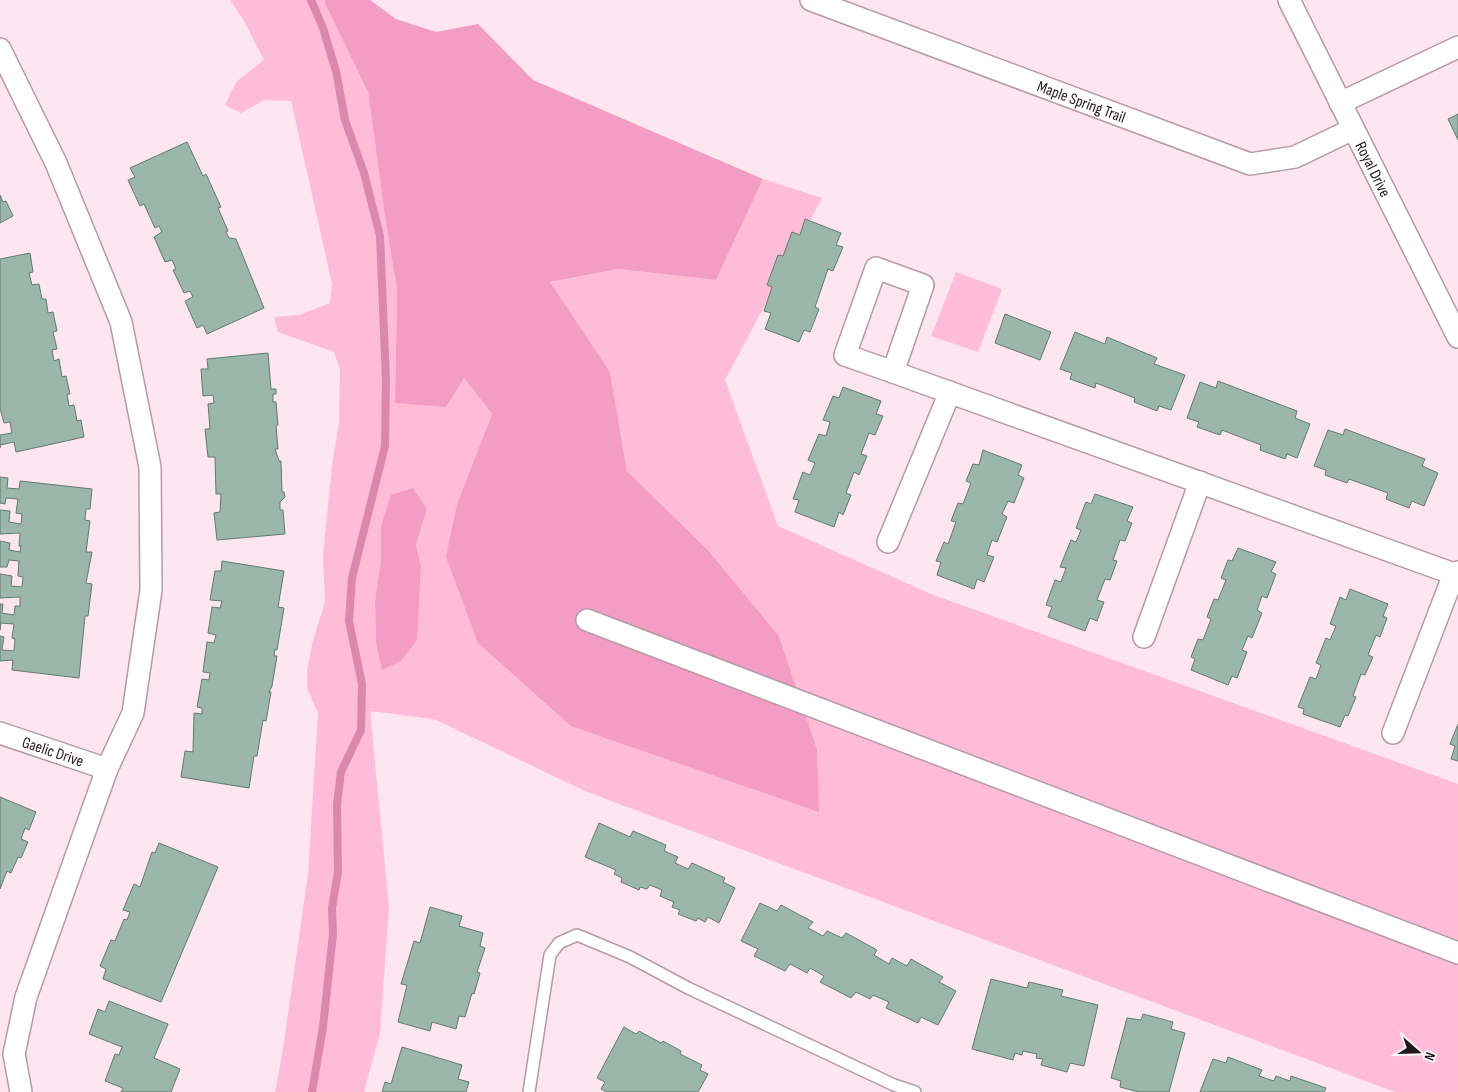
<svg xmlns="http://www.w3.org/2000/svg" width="1458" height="1092" font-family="'Sofia Sans Condensed',sans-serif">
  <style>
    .green { fill: #febcd9; fill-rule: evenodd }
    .forest { fill: #f49dc4 }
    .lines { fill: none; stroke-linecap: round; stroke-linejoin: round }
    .stream { stroke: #dc87ae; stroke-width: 8 }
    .building { fill: #9bb7ab; stroke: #5f7a6f }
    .lane-casing { stroke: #b59aa5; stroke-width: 14 }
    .street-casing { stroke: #b59aa5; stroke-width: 24 }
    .lane { stroke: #fff; stroke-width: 11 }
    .street { stroke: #fff; stroke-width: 21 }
    .labels { text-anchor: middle; stroke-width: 4; stroke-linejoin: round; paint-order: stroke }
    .street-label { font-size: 16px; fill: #21181c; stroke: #fff9fb }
  </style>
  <rect width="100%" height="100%" fill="#fee6f0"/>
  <g class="green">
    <path d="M230,0H326V3L368,92L385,217L397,290L395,402L464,378L492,414L457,504L818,812L817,749L779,636L708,550L627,471L610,372L550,282L618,269L716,280L763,179L822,198L725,380L778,526L931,594L1458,784V1092H1395L587,792L434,719L370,711L389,907L380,1033L364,1092H275L283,1049L308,874L318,713L307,688V671L312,644L325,602L323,555L332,466L339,421L340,370L334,352L278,332L274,317L299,315L330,303L332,284L291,101L264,100L241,113L225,105L236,82L264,60L243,19ZM427,509L416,545L421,566L419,596L376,642L375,601L381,560V525Z"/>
    <polygon points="956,272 1002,289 978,352 931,336"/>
  </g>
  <g class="forest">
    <polygon points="326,0 370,0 396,19 436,32 478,24 533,80 763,179 716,280 618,269 550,282 610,372 627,471 708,550 779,636 817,749 819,812 571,726 478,643 446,557 457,504 492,414 464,378 446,407 395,403 397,290 385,217 368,92 325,3"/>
    <polygon points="413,488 427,509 416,545 421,566 417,640 401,661 382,670 376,642 375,601 381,560 381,526 391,495"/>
  </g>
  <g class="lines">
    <polyline class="stream" points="311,0 323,28 336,71 345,120 364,173 380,236 386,380 385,446 352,578 349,621 362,684 361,730 341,772 337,804 338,872 332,908 333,934 323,1027 312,1092"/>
  </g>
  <g class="building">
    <polygon points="1458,114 1458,140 1448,119"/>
    <polygon points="187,142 203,176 206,174 221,207 218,208 228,231 226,232 229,238 236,239 264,308 207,334 203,325 197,328 185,301 193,297 190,291 184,293 173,270 176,269 172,260 165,262 154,237 162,232 159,226 155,228 144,204 140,206 128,180 135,177 130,168"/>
    <polygon points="0,195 3,202 6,201 13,216 0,223"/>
    <polygon points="805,219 841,233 836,245 843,247 833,271 828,269 815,307 819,309 810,332 804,330 799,342 765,329 771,313 764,311 772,287 767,285 778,255 783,256 792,232 800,235"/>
    <polygon points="30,253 33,272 29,273 32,285 39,284 42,299 46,299 48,313 53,312 57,331 53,332 57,349 52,350 54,361 59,359 62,377 66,376 70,394 67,394 69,406 74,405 77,421 81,420 84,437 16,452 14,442 0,445 0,448 0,435 12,433 10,422 4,423 0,408 0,259"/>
    <polygon points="1005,314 1051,332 1040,360 995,343"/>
    <polygon points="1075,332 1105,344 1107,337 1157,358 1154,364 1185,375 1171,410 1159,406 1157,411 1134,402 1135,398 1096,383 1095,388 1070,379 1072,373 1060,369"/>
    <polygon points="268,353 271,389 276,389 276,394 273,394 273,402 276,402 278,425 276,426 278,449 275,449 279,461 281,461 282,492 284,492 285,497 280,502 280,510 283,510 285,534 217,540 214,513 220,512 221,494 216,494 215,457 208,457 205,429 210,429 208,404 214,403 213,395 203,396 201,369 208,369 207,359"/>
    <polygon points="1218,381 1297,411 1295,418 1310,424 1297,458 1287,454 1285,459 1260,450 1261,445 1222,430 1220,435 1197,427 1199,422 1187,418 1200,382 1216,388"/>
    <polygon points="843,387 881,401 876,414 883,416 875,435 869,433 861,454 867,456 859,475 854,472 846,493 851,495 843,515 839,512 834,527 795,512 799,500 793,499 803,472 810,475 815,463 808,460 819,434 826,436 830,422 823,420 833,396 839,398"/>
    <polygon points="1345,429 1425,459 1422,466 1438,473 1424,506 1412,501 1409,508 1386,499 1388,493 1349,479 1347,483 1325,475 1326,470 1314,466 1328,430 1343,435"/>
    <polygon points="983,450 1022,465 1018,475 1024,478 1014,503 1008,501 1002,514 1007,517 997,542 992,540 987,555 994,557 984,582 977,579 974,589 937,575 941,562 936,561 944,542 948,544 956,522 951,521 958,503 963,504 971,483 966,481 973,464 979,465"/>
    <polygon points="0,477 8,478 7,488 19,489 20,481 92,489 90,509 86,509 85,520 90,521 86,552 92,552 86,583 92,584 88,616 85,616 79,678 12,670 13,660 0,661 0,636 4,637 2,650 14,651 15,639 12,638 14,624 1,623 0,630 0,604 3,604 2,613 14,615 15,606 20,606 20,597 0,598 0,574 12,576 11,586 22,587 23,577 18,576 19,561 9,560 7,567 0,567 0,541 10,543 9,550 20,552 21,546 19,546 20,533 0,534 0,510 10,511 9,522 21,524 22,514 16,513 18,499 6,498 5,504 0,503"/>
    <polygon points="1095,494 1133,507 1127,521 1132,523 1125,541 1120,540 1113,560 1117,561 1110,580 1105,579 1097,600 1104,602 1097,621 1090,618 1085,631 1048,617 1052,607 1046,605 1055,580 1061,582 1066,568 1060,567 1071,540 1076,542 1081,530 1076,528 1086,502 1091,504"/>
    <polygon points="1238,548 1276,562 1271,572 1276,574 1267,598 1262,596 1257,610 1262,613 1252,638 1248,636 1242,650 1247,652 1237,678 1232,676 1228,685 1191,670 1195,659 1191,657 1198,639 1203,640 1211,619 1207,617 1214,599 1218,600 1226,580 1221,578 1228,560 1232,561"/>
    <polygon points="222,561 284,571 278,607 284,608 277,650 275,649 274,656 277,656 272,686 269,692 271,692 266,721 263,720 257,756 254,756 249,788 181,777 185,751 193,752 194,713 202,714 202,708 197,707 202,679 209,680 210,673 203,672 207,642 214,643 216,635 208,633 212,607 220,608 222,601 210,600 215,571 221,571"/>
    <polygon points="1350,589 1388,604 1383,616 1387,618 1380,637 1376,635 1368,655 1373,657 1365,675 1361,674 1353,696 1356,697 1348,716 1345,715 1340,727 1303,714 1304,709 1298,707 1310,677 1316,679 1321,665 1316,663 1326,638 1330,640 1336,626 1330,624 1340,597 1346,600"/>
    <polygon points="1458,724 1458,761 1451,759 1455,746 1450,744"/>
    <polygon points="0,797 36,812 29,830 25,828 21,839 28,842 21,858 18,857 11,873 7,871 0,889"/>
    <polygon points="599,823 630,837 633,831 666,845 664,851 678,857 675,863 688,869 692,863 725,878 723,882 735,888 719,923 708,917 705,922 698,918 696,921 678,914 680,910 672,907 674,902 660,896 662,890 650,885 647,889 640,887 639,890 621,882 622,878 614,874 616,870 585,857"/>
    <polygon points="159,843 218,867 161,1002 103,979 106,969 100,966 111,940 115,941 124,919 127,920 130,912 123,910 134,884 140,887 152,852 155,853"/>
    <polygon points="760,903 777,911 781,905 813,922 808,928 823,936 827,931 842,938 846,933 877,950 874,955 889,964 892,958 907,966 911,959 943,977 939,982 956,991 938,1025 921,1017 918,1023 886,1008 889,1002 873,995 870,999 856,992 851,998 820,982 824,976 810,968 807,973 790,964 785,971 754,956 758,949 741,941"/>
    <polygon points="430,907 462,916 459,926 483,933 480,946 485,948 477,972 480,973 474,994 472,993 465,1017 459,1016 456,1029 432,1022 430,1031 398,1022 407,985 401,984 414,941 420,943"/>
    <polygon points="991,979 1027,988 1029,982 1063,990 1061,996 1098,1005 1084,1066 1070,1063 1067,1072 1041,1065 1043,1059 1036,1058 1037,1054 1023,1051 1022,1055 1015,1053 1013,1060 972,1049"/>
    <polygon points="109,1001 168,1024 154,1058 180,1069 171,1092 121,1092 123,1088 105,1081 115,1054 119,1055 122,1047 89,1034 98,1009 105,1012"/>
    <polygon points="1143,1014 1173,1022 1171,1029 1185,1033 1169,1092 1139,1092 1120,1087 1121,1081 1111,1078 1127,1018 1141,1020"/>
    <polygon points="624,1027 636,1034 639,1031 661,1043 663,1041 681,1051 680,1054 702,1065 700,1070 708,1074 698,1092 607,1092 601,1089 605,1082 597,1078"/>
    <polygon points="402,1047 462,1065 458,1079 469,1082 466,1092 382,1092 385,1082 391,1084"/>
    <polygon points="1228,1057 1262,1070 1259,1076 1274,1081 1276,1076 1290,1081 1291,1076 1326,1088 1324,1092 1200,1092 1213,1059 1226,1063"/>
  </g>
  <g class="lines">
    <defs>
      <polyline id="lane" points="529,1092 550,955 559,943 577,935 630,957 688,988 894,1085 915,1092"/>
      <g id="street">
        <path id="s1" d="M811,0L1250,164L1295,157L1353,129"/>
        <path id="s2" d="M1289,0L1458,337"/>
        <polyline points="0,49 56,163 121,322 150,467 151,590 133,713 107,769 26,997 14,1054 21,1092"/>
        <polyline points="1340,103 1458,47"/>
        <polygon points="876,268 923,285 893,372 845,355"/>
        <polyline points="893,372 1454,574"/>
        <polyline points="888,542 950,392"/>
        <polyline points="587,620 1458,953"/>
        <polyline points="1144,637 1200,482"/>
        <path id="s3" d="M0,733L107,769"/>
        <polyline points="1393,733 1454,574 1458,572"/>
      </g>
    </defs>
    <use href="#lane" class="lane-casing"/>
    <use href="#street" class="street-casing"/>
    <use href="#lane" class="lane"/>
    <use href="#street" class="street"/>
  </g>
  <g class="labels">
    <g class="street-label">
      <text dy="6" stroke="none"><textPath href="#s1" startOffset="289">Maple Spring Trail</textPath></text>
      <text dy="6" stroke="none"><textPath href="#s2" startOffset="189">Royal Drive</textPath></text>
      <text dy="6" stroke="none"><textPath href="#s3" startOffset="56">Gaelic Drive</textPath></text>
    </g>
  </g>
  <g transform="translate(1418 1052) rotate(110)" stroke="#fff9fb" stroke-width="4" paint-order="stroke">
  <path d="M0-4L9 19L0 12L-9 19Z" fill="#21181c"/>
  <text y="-8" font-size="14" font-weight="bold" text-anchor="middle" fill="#21181c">N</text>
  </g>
</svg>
